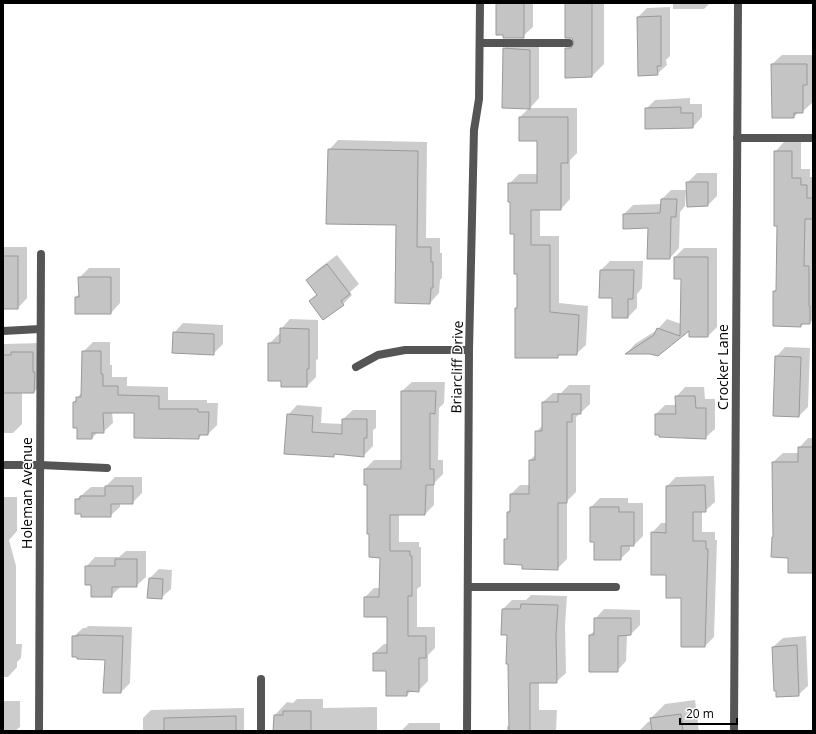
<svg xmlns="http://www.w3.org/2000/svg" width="816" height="734" font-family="'Open Sans',sans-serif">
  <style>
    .shadow { fill: #0003 }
    .building { fill: #c4c4c4; stroke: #999 }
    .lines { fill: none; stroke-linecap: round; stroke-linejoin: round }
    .lane { stroke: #555; stroke-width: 8 }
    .street { stroke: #555; stroke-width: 8 }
    .labels { text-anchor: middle; stroke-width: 3; stroke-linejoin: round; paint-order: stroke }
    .street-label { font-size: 14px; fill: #000; stroke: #fff }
  </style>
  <rect width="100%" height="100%" fill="#fff"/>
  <g class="shadow">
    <polygon points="497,3 533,3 533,27 523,36"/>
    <polygon points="566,3 604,3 604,64 592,76 566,50 575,41"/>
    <polygon points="673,3 710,3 704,9 673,9"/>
    <polygon points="670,7 670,56 666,60 667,65 657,74 638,17 647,8"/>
    <polygon points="513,40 539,41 539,98 530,108 577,108 577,153 570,160 570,199 561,209 540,209 540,236 559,236 559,303 588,306 586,345 576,354 560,354 557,357 516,309 518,307 518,273 515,233 509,184 519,174 538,174 538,140 520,140 520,117 529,108 504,49"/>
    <polygon points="782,55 813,55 812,103 802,112 799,112 794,117 772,64"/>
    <polygon points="690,98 690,104 702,104 702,117 693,127 646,128 646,109 655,100"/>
    <polygon points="338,140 427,142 426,238 440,238 440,253 442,253 442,278 440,280 439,293 430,303 397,224 329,150"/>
    <polygon points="784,142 801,142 801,169 810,169 810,177 813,177 813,320 809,323 804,323 801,326 774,291 777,289 778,225 775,152"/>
    <polygon points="697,173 717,173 717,196 708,205 687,183"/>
    <polygon points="671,190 686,190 685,206 680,212 679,248 670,258 649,227 624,214 633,205 661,204 662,199"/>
    <polygon points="3,247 27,247 27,298 18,308 5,308 3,310"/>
    <polygon points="684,248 717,248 717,327 708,336 690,329 658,354 650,353 627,353 635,344 657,330 667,319 681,324 682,278 675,257"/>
    <polygon points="337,255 359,284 350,292 352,295 343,304 310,301 318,293 307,280 317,270"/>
    <polygon points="610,261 643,261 642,288 637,294 637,308 628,317 613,297 601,270"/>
    <polygon points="89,268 120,268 120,303 111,313 76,297 80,293 79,278"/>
    <polygon points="290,319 318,320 318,359 316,360 316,377 307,386 282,380 269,344 279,334 281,334 281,329"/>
    <polygon points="183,323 223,325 223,344 213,354 174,333"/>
    <polygon points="93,342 110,342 110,365 112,365 112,377 127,377 127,386 168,387 168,400 207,400 207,403 218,403 217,425 208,434 202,434 199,438 135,412 112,412 113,423 103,432 98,432 92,438 78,438 78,427 74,402 82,392 83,352"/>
    <polygon points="42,343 43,383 34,392 22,392 22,424 13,433 3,433 3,344"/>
    <polygon points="785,347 810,348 808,407 799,416 776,357"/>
    <polygon points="412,382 445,382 444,403 439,408 438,460 443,460 443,474 434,483 434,505 425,514 399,514 399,542 419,542 419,547 421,547 421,586 417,589 417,627 435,627 435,648 428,655 428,681 418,691 411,691 407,695 374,653 384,644 388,644 388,616 365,597 374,588 381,588 381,557 365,469 374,460 402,460 402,391"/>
    <polygon points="569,385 590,385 590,404 576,417 576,492 567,501 567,559 557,569 523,564 505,540 508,538 508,512 511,509 511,494 520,485 530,485 530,460 536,454 536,432 543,425 543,402 553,393 561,393"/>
    <polygon points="685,387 704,387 705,399 715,399 715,429 705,438 660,434 656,414 665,405 676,405 676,397"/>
    <polygon points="297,405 322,407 321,423 343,424 343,419 353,410 376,410 376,428 373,430 373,446 364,455 336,453 333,456 288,415"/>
    <polygon points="808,438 813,438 813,572 790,557 772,556 773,537 774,535 773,462 783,453 799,453 799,448"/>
    <polygon points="714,476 715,502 705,511 702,511 702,532 715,532 715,540 717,540 714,637 705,646 682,597 667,574 652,533 661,523 667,523 667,486 676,477"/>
    <polygon points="115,477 142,477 142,493 132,503 120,503 120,507 110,516 82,513 76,500 91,487 105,487"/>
    <polygon points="3,497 17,497 17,531 9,540 16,566 16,644 22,644 21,658 17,662 17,667 8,677 3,677"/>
    <polygon points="600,498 628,498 628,503 643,503 643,536 634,545 630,545 630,550 620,559 595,541 591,541 591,507"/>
    <polygon points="126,551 146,551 146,577 136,586 120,587 111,596 92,584 86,567 95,557 119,557"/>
    <polygon points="159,569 172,570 171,589 161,598 150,578"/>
    <polygon points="531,595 567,596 565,625 566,673 556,682 539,682 539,710 557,710 556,731 507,731 507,727 510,724 508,634 503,609 512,600 526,600"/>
    <polygon points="604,609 640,610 640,625 631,634 627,635 626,661 617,671 590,635 595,630 595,619"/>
    <polygon points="88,626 132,627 130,683 121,692 106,659 73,637 83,628 86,628"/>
    <polygon points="806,636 808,686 798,695 773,647 783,638"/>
    <polygon points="297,699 323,699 323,708 377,707 377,731 274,731 275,715 287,702 293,703"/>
    <polygon points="695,700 699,731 639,731 648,722 652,721 651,718 665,704"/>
    <polygon points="3,701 20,701 20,727 15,731 3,731"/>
    <polygon points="244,708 244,731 143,731 143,718 151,710"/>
    <polygon points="409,723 440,723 440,731 401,731"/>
  </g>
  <g class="building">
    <polygon points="496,3 524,3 524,38 503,38 503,35 496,35"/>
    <polygon points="565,3 592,3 592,77 565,78 565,48 571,48 574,43 572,38 565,38"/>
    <polygon points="661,16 661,66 657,66 658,75 638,76 637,17"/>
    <polygon points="503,48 530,50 530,109 502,108"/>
    <polygon points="771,64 807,64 807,85 803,85 803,113 794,113 794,118 772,118"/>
    <polygon points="681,107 681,113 693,113 693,128 645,129 645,108"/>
    <polygon points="519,117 568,117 568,163 561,163 561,210 531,210 531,245 550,245 550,312 579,315 577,355 558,355 558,358 515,358 515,308 517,308 517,274 514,274 514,234 510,234 510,202 508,202 508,183 537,183 537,141 519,141"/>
    <polygon points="328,149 418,151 417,247 431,247 431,262 433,262 433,288 431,288 430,304 395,303 396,225 326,224"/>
    <polygon points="774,151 792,151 792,178 801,178 801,185 807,185 807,198 813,198 813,219 805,219 804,266 809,266 809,306 810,306 810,324 801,324 801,327 773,326 773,291 776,291 777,226 774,226"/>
    <polygon points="686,182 708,182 708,206 687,207"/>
    <polygon points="661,199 677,199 676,217 671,217 670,259 647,259 648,228 623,229 623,214 660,213"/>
    <rect x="3" y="256" width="15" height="53"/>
    <polygon points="674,257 708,257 708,337 689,337 689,331 658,356 650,354 625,354 654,335 657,328 680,336 681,279 674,279"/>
    <polygon points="327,264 350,294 341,301 344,305 323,320 309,301 317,295 306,280"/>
    <polygon points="600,270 634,270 633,299 628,299 628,318 612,318 612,298 599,298"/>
    <polygon points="78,277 111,277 111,314 75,314 75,297 79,297"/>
    <polygon points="280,328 309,329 309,369 307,369 307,387 281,387 281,381 268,381 268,343 280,343"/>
    <polygon points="173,332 214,334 214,355 172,353"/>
    <polygon points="82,351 101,351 101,374 103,374 103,386 118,386 118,395 159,396 159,409 198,409 198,412 209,412 208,435 199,435 199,439 134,438 134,413 103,413 104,433 92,433 92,439 77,439 77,428 73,428 73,402 76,402 76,397 81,397"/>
    <polygon points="11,352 33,352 33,372 35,372 34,393 3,393 3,355 11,355"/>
    <polygon points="775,356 801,357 799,417 773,416"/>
    <polygon points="401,391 436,391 435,414 430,413 430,469 434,469 434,485 426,485 425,515 390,515 390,551 410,551 410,556 412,556 412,596 408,596 408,636 426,636 426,658 419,658 419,692 407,691 407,696 386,696 386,671 373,671 373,653 387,653 387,617 364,617 364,597 379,597 380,558 369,557 369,534 367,534 367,485 364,485 364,469 401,469"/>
    <polygon points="558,394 581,394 581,414 572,414 572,422 567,422 567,503 558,503 558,570 522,569 522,565 504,564 504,539 507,539 507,512 510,512 510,494 529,494 529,460 535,460 535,431 542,431 542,402 558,402"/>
    <polygon points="675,396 695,396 696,408 706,408 706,439 659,437 659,435 655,435 655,414 676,414"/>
    <polygon points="287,414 313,416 312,432 342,434 342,419 367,419 367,438 364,438 364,457 334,454 334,457 284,454"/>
    <polygon points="798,447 813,447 813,573 788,573 788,558 771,557 772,537 773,537 772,462 798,462"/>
    <polygon points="705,485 706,512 693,512 693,541 706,541 706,549 708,549 705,647 681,647 681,598 666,598 666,575 651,575 651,532 666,533 666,486"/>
    <polygon points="105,486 133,486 133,504 111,504 111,517 81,517 81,514 75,514 75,499 80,499 80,496 105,496"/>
    <polygon points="590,507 619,507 619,512 634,512 634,546 621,546 621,560 594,560 594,542 590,542"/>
    <polygon points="115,559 137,559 137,587 112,587 112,597 91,597 91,585 85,585 85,566 115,566"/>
    <polygon points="149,578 163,579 162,599 147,598"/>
    <polygon points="521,604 558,605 556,635 557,683 530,683 530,731 509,731 508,664 506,664 507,635 501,635 502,609 520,609"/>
    <polygon points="594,618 631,618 631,635 618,636 618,672 589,672 589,635 594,635"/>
    <polygon points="78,635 123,636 121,693 103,693 105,660 77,659 77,657 72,657 72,636 78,636"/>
    <polygon points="797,645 799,696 776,697 776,691 774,691 772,647"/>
    <polygon points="283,711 311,711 311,731 273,731 274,715 283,715"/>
    <polygon points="681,714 683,731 652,731 650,718"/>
    <polygon points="236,716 236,731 164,731 164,718"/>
  </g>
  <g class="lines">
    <g class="lane">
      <polyline points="480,43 569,43"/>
      <polyline points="737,138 813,138"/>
      <polyline points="3,331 40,329"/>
      <polyline points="468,587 616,587"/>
      <polyline points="261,731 261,679"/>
    </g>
    <g class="street">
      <polyline points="356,367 378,355 405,350 469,350"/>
      <polyline points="3,465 40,465 107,468"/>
      <polyline points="39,731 41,254"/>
      <polyline points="467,731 469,350 474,130 479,99 480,3"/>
      <polyline points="734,731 738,3"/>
    </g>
  </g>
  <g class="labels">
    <g class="street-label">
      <text transform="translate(457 367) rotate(-89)" y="5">Briarcliff Drive</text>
      <text transform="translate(723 367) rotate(-90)" y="5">Crocker Lane</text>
      <text transform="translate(27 493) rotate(-90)" y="5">Holeman Avenue</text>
    </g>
  </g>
  <rect width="816" height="734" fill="none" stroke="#000000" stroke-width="8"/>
  <path d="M680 718v6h57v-6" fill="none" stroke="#000000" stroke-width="2"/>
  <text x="686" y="718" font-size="12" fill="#000000" stroke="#ffffff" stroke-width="3" paint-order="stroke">20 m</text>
</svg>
